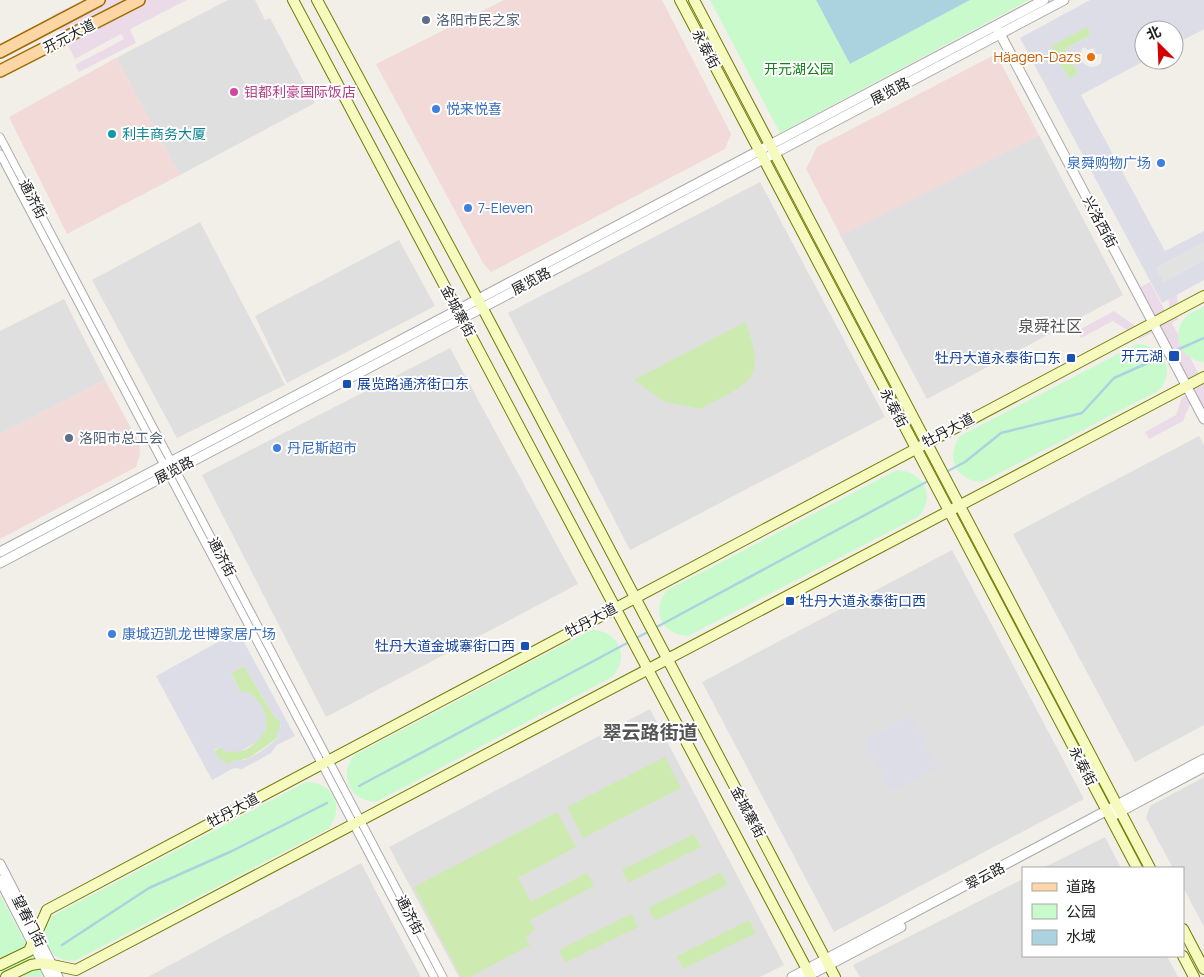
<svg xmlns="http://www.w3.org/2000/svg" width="1204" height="977" font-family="Manrope,'Noto Sans SC',sans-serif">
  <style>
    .residential { fill: #e0dfdf }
    .commercial { fill: #f2dad9 }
    .industrial { fill: #ebdbe8 }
    .grass { fill: #cdebb0 }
    .park { fill: #c8facc }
    .parking { fill: #e2e2e2 }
    .plaza { fill: #dddde8; fill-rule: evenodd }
    .water { fill: #aad3df }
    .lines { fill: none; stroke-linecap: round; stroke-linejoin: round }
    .stream { stroke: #aad3df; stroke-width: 2.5 }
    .minor-casing { stroke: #a9a9a9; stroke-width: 9 }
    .tertiary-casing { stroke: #a9a9a9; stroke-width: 11 }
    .secondary-casing { stroke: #707d05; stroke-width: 12 }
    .primary-casing { stroke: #a06b00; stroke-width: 14 }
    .minor { stroke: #fff; stroke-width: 7 }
    .tertiary { stroke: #fff; stroke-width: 9 }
    .secondary { stroke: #f7fabf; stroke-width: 10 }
    .primary { stroke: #fcd6a4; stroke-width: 11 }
    .service-dot { fill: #5c6f8a; stroke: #fff; stroke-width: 2 }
    .food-dot { fill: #e8710a; stroke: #fff; stroke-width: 2 }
    .hotel-dot { fill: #d1479c; stroke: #fff; stroke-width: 2 }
    .shop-dot { fill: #3f7fe0; stroke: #fff; stroke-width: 2 }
    .culture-dot { fill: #0f9aa8; stroke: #fff; stroke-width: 2 }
    .transit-dot { fill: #1a4fb4; stroke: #fff; stroke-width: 2 }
    .labels { text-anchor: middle; stroke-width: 4; stroke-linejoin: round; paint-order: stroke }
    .service-label { font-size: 14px; fill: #4e5e75; stroke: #fff; text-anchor: start }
    .street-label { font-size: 14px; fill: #222; stroke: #fff }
    .food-label { font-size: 14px; fill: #c56008; stroke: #fff; text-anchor: end }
    .park-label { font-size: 14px; fill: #0c8416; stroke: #fff }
    .hotel-label { font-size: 14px; fill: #b23c85; stroke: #fff; text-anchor: start }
    .shop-label { font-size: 14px; fill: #366cbe; stroke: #fff; text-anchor: start }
    .culture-label { font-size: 14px; fill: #0d838f; stroke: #fff; text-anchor: start }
    .transit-label { font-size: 14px; fill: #164399; stroke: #fff; text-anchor: end }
    .quarter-label { font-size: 16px; fill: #555; stroke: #fff }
    .district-label { font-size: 19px; font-weight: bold; fill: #555; stroke: #fff }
  </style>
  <rect width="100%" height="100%" fill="#f2efe9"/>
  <g class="residential">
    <polygon points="228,0 255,0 265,20 270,18 315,103 180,175 116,58"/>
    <polygon points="1039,135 1123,295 927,399 840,235"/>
    <polygon points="760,182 885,417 630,550 508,313"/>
    <polygon points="200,222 285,385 177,438 92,280"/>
    <polygon points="399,240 435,306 287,383 255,316"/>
    <polygon points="64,299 105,380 0,434 0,331"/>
    <polygon points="450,348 578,584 326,717 202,475"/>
    <polygon points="1199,436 1204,445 1204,725 1135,762 1013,534"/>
    <polygon points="952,550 1084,799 834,932 702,682"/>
    <polygon points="650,709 784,965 760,977 459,977 389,847"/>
    <polygon points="1204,777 1204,927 1183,887 1183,868 1173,868 1146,818 1150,806"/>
    <polygon points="1105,837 1121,868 1043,868"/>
    <polygon points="361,863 421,977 148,977 235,930"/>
    <polygon points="1023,879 1023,956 1167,956 1178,977 860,977 853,965"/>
  </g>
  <g class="commercial">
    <polygon points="504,0 662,0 731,134 725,149 491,272 483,263 376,64"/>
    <polygon points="996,54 1039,135 841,236 806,169 817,147"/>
    <polygon points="116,58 180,175 67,234 9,117"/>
    <polygon points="105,380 139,443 140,455 136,467 0,539 0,434"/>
  </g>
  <g class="industrial">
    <polygon points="86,0 187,0 130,29 136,43 79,72 75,65 124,39 121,34 75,59 52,15"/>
    <polygon points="1150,282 1167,315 1169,314 1168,282 1177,287 1178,319 1172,323 1204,384 1204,426 1191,402 1183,421 1149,439 1145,432 1176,415 1182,397 1187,395 1154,332 1140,339 1113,321 1081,338 1077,331 1114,311 1141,330 1150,325 1133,291"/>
  </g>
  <g class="grass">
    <polygon points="1087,26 1091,35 1065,49 1078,74 1069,79 1051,46"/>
    <path d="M745,322C769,381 748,383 700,409L663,401L634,380Z"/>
    <path d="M244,666L276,719L279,718C282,724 280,731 278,737C277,739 250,758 246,759C239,761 234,761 227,765L220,761L214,751L221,747C246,759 259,743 266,722L240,691L231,673Z"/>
    <polygon points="665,757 681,788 583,838 567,807"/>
    <polygon points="557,812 576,847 518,878 531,902 587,873 594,886 530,920 535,929 526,938 530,945 470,977 461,977 414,887"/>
    <polygon points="694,834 701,847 628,883 622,870"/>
    <polygon points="721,872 727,885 655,921 648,908"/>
    <polygon points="631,914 638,927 565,963 559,950"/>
    <polygon points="749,920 756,933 683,969 677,956"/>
  </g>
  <g class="park">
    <polygon points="710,0 816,0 850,64 970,0 1029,0 780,133"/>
    <path d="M1204,307V362C1183,361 1170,336 1184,319C1188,313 1198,310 1204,307Z"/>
    <path d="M1137,344C1163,345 1177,371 1158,391L982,482C956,481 945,457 960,436Z"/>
    <path d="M897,470C923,471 937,497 918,517L688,636C662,635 651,612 666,591Z"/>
    <path d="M591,630C618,630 631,656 612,677L376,802C350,801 339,777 353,756Z"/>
    <path d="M306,782C333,782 346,808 328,829L74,961C48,961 37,937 52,916Z"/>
    <polygon points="0,895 44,977 0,977"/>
  </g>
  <polygon class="parking" points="1204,242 1204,260 1164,282 1156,268"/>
  <g class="plaza">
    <path d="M1090,0H1204V29L1174,45V30H1144V60H1146L1081,95L1165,251L1204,231V242L1156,268L1164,282L1204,260V280L1162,303L1020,38ZM1087,27L1091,35L1065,49L1078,74L1069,79L1051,46ZM1083,47L1088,50L1093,48L1096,54H1102L1101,63L1097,66L1090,67L1083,63L1080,55Z"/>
    <path d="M238,631L295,736L277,745L271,753L242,769L234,768L212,780L156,676ZM244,666L276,719L279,718L281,726L276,734L278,738L260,752L245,760H236L227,765L224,759L220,761L214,750L221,747L224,752L241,751L257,742L266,729V717L261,704L250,693L240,691L231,673Z"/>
    <polygon points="911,716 937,768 891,792 865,740"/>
  </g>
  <polygon class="water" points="816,0 970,0 850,64"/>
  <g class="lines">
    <g class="stream">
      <polyline points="946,472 965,462 1001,433 1082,413 1114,378 1204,338"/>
      <polyline points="653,629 930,480"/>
      <polyline points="636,638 648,632"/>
      <polyline points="359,786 631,641"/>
      <polyline points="62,945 149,888 232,851 327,803"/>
    </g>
    <defs>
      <g id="minor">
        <polyline points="0,137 443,977"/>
        <polyline points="0,154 434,977"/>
      </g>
      <g id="tertiary">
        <polyline points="998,30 1204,419"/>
        <polyline points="0,552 1044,0"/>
        <polyline points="0,563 1064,0"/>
        <polyline points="1114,815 1204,767"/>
        <polyline points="0,864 58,977"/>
        <polyline points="0,880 50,977"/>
        <polyline points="792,977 1204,759"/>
        <polyline points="806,977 901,927"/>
      </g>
      <g id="secondary">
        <polyline points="293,0 811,977"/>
        <polyline points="317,0 482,307 835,977"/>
        <polyline points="680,0 1137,868"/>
        <polyline points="694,0 1150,868"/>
        <polyline points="1183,929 1204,969"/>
        <polyline points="1183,956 1194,977"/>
        <polyline points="0,965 29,951 47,910 1204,296"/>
        <polyline points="6,977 31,965 43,963 76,970 1204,377"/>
      </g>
      <g id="primary">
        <polyline points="0,52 99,0"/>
        <polyline points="0,71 139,0"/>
      </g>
    </defs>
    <use href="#minor" class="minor-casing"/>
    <use href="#tertiary" class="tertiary-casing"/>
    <use href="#secondary" class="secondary-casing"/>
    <use href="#primary" class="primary-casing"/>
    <use href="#minor" class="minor"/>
    <use href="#tertiary" class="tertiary"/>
    <use href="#secondary" class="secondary"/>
    <use href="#primary" class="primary"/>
  </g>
  <g class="service-dot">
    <circle cx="426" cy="20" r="5"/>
    <circle cx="69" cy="438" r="5"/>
  </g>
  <circle class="food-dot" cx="1091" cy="57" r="5"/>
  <circle class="hotel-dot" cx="234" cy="92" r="5"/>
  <g class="shop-dot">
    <circle cx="436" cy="109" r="5"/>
    <circle cx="1161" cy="163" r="5"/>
    <circle cx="468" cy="208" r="5"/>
    <circle cx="277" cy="448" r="5"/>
    <circle cx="112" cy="634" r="5"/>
  </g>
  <circle class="culture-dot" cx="112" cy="134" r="5"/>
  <g class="transit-dot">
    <rect x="1168" y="350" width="12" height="12" rx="2.5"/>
    <rect x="1066" y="353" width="10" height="10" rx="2.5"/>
    <rect x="342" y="379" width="10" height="10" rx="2.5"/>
    <rect x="785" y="596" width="10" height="10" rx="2.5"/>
    <rect x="520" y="641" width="10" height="10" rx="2.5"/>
  </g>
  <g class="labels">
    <g class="service-label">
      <text x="436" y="25">洛阳市民之家</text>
      <text x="79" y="443">洛阳市总工会</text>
    </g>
    <g class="street-label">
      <text transform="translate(69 36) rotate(-27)" y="5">开元大道</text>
      <text transform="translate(706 49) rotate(62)" y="5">永泰街</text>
      <text transform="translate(890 91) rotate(-28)" y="5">展览路</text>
      <text transform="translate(33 199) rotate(62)" y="5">通济街</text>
      <text transform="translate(1100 222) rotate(62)" y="5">兴洛西街</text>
      <text transform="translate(531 281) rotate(-28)" y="5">展览路</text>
      <text transform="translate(458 311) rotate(62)" y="5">金城寨街</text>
      <text transform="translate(894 408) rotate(62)" y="5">永泰街</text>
      <text transform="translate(948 430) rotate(-28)" y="5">牡丹大道</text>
      <text transform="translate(174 470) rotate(-28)" y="5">展览路</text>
      <text transform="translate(222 557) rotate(62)" y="5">通济街</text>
      <text transform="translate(591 620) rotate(-28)" y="5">牡丹大道</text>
      <text transform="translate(1083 766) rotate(62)" y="5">永泰街</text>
      <text transform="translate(233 810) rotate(-28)" y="5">牡丹大道</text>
      <text transform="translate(748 812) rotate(62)" y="5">金城寨街</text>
      <text transform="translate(985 876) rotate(-28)" y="5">翠云路</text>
      <text transform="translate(410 915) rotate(62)" y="5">通济街</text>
      <text transform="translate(29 921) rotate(63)" y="5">望春门街</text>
    </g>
    <g class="food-label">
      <text x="1081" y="62">Häagen-Dazs</text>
    </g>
    <g class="park-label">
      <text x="799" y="74">开元湖公园</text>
    </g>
    <g class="hotel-label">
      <text x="244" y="97">钼都利豪国际饭店</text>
    </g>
    <g class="shop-label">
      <text x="446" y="114">悦来悦喜</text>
      <text x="1151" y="168" text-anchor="end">泉舜购物广场</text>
      <text x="478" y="213">7-Eleven</text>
      <text x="287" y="453">丹尼斯超市</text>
      <text x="122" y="639">康城迈凯龙世博家居广场</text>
    </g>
    <g class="culture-label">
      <text x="122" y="139">利丰商务大厦</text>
    </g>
    <g class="transit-label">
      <text x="1163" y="361">开元湖</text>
      <text x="1061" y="363">牡丹大道永泰街口东</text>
      <text x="357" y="389" text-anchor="start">展览路通济街口东</text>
      <text x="800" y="606" text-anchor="start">牡丹大道永泰街口西</text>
      <text x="515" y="651">牡丹大道金城寨街口西</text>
    </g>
    <g class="quarter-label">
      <text x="1050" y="332">泉舜社区</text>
    </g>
    <g class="district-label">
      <text x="650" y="739">翠云路街道</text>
    </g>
  </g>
  <rect x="1022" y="867" width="162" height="90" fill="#ffffff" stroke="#a7a7a7"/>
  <rect x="1032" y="883" width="25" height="8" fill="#fcd6a4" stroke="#a7a7a7"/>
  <text x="1066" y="892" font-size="15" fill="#222222">道路</text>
  <rect x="1032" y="904" width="25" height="15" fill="#c8facc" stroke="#a7a7a7"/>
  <text x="1066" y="917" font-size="15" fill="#222222">公园</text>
  <rect x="1032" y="930" width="25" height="15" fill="#aad3df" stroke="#a7a7a7"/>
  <text x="1066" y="942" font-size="15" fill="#222222">水域</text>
  <g transform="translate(1159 45) rotate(336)"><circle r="24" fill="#ffffff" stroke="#a7a7a7"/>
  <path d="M0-4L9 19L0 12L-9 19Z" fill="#d40000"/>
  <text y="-8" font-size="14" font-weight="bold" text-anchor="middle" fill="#222222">北</text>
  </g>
</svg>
